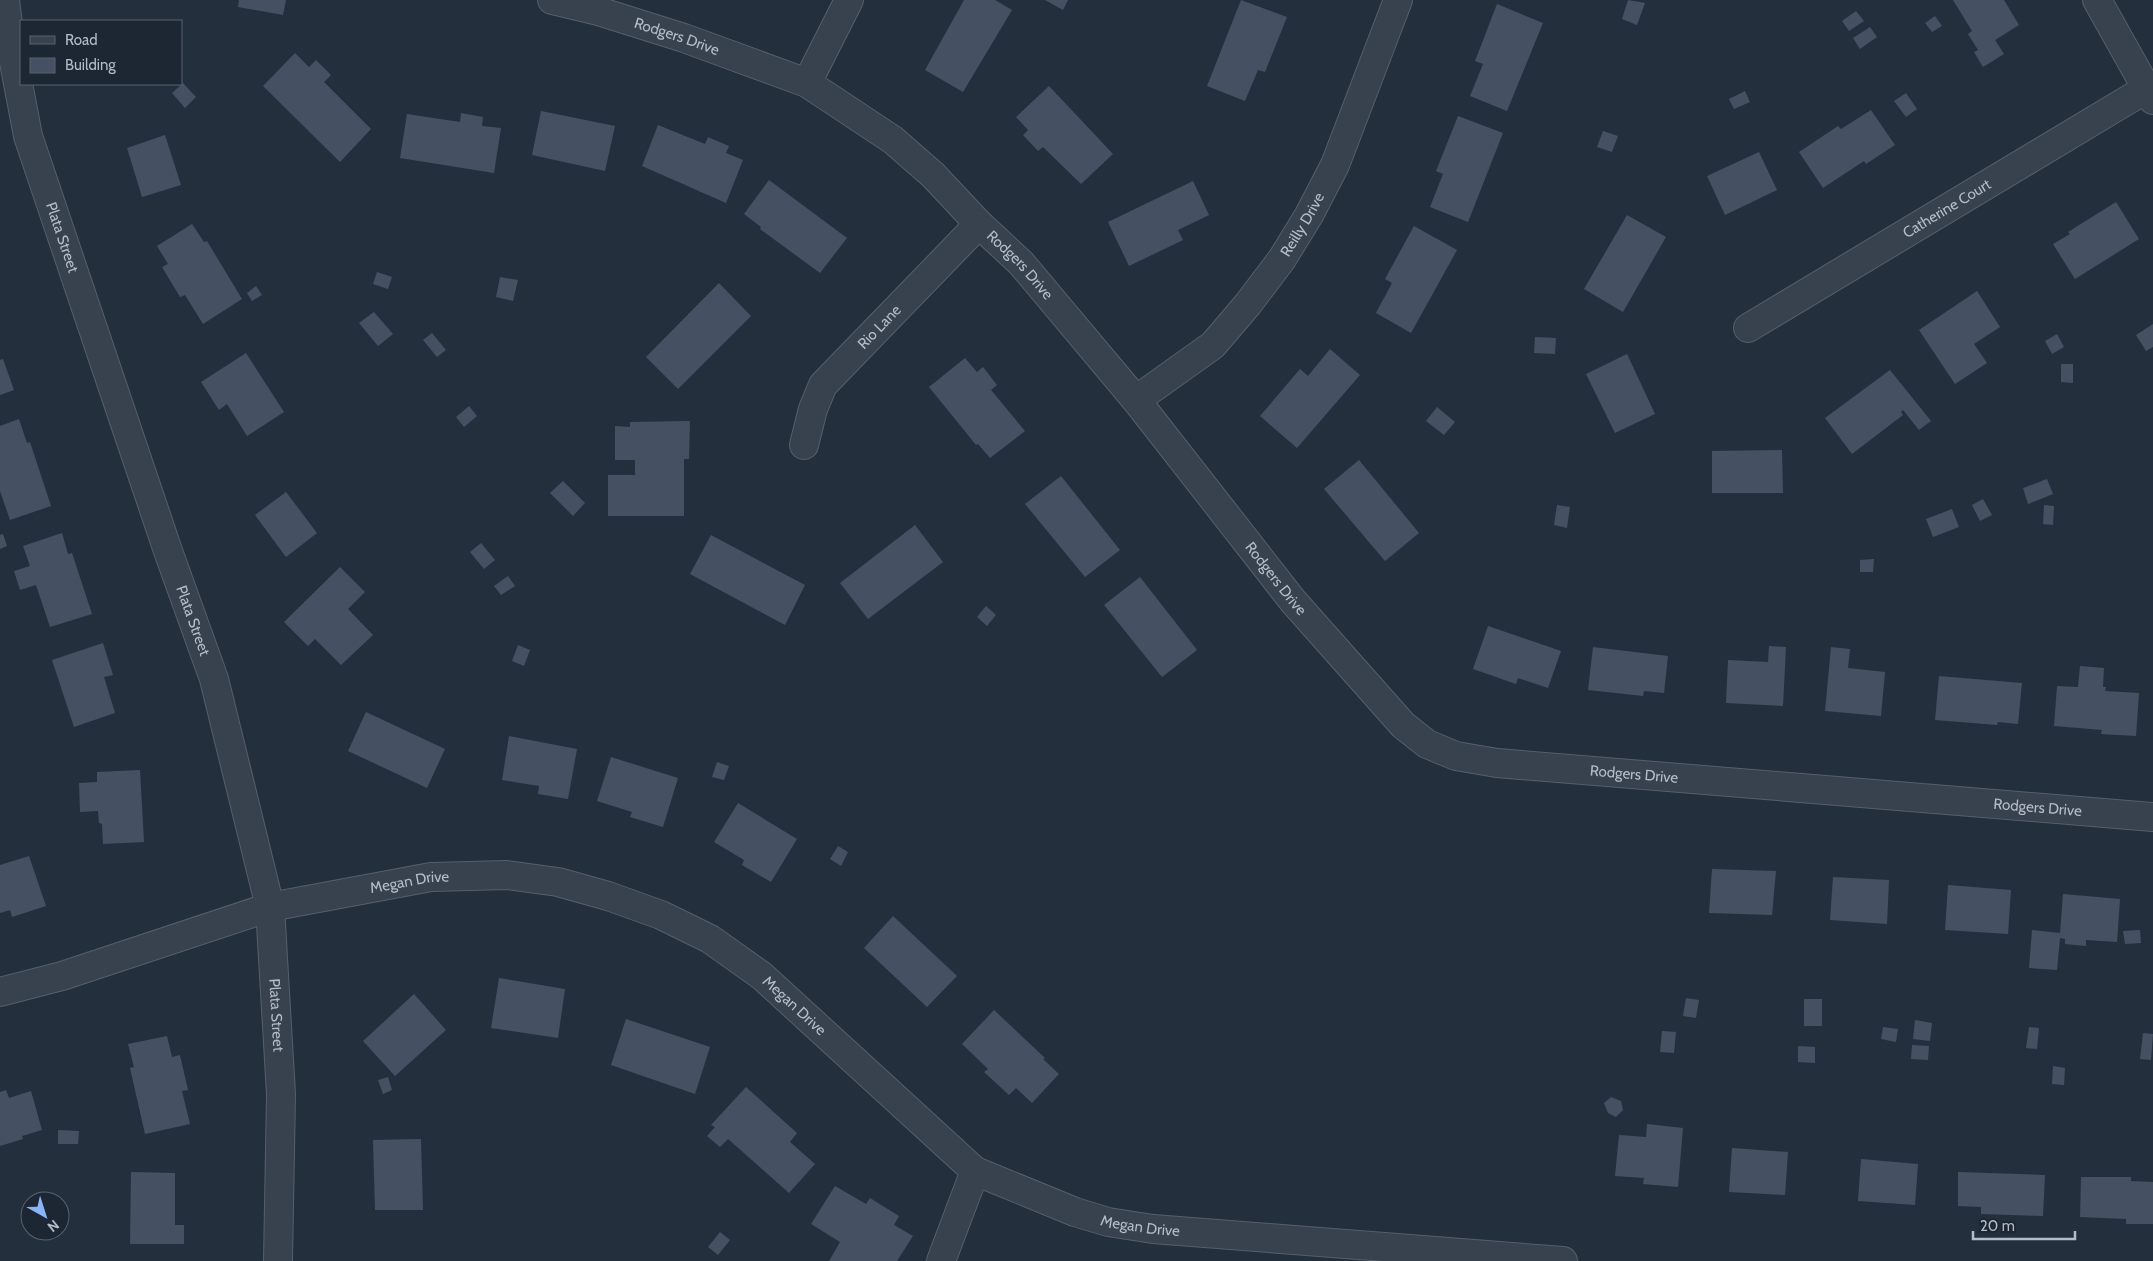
<svg xmlns="http://www.w3.org/2000/svg" width="2153" height="1261" font-family="Cabin,sans-serif">
  <style>
    .building { fill: #455162 }
    .lines { fill: none; stroke-linecap: round; stroke-linejoin: round }
    .minor-casing { stroke: #565f6c; stroke-width: 30 }
    .tertiary-casing { stroke: #565f6c; stroke-width: 30 }
    .minor { stroke: #38414e; stroke-width: 28 }
    .tertiary { stroke: #38414e; stroke-width: 28 }
    .labels { text-anchor: middle; stroke-width: 4; stroke-linejoin: round; paint-order: stroke }
    .street-label { font-size: 15px; fill: #b4bcc9; stroke: #1d2633 }
  </style>
  <rect width="100%" height="100%" fill="#242f3e"/>
  <g class="building">
    <polygon points="239,0 286,0 283,15 238,7"/>
    <polygon points="964,0 995,0 1012,10 963,92 925,70"/>
    <polygon points="1045,0 1068,0 1063,10"/>
    <polygon points="1241,0 1287,17 1265,72 1258,70 1245,101 1207,86"/>
    <polygon points="1628,0 1645,3 1637,25 1622,19"/>
    <polygon points="1953,0 2004,0 2019,25 1995,40 2004,54 1983,67 1974,52 1978,50 1968,34 1972,31"/>
    <polygon points="1497,4 1543,23 1507,111 1470,96 1483,64 1475,61"/>
    <polygon points="1856,11 1864,21 1849,31 1842,21"/>
    <polygon points="1935,16 1942,26 1932,32 1925,23"/>
    <polygon points="1870,27 1877,37 1860,49 1853,38"/>
    <polygon points="295,53 309,67 316,60 331,75 324,82 371,129 340,162 263,86"/>
    <polygon points="183,83 196,97 185,108 172,93"/>
    <polygon points="1049,86 1113,154 1081,184 1043,147 1038,151 1023,135 1028,130 1016,117"/>
    <polygon points="1745,91 1750,102 1734,109 1729,99"/>
    <polygon points="1906,93 1917,109 1906,117 1894,101"/>
    <polygon points="1871,110 1895,145 1866,164 1864,161 1823,188 1799,152 1838,126 1841,129"/>
    <polygon points="541,111 615,126 605,171 532,155"/>
    <polygon points="461,113 483,117 482,126 501,128 494,173 400,158 407,114 460,122"/>
    <polygon points="1458,116 1503,133 1468,222 1430,207 1443,174 1436,171"/>
    <polygon points="658,125 705,144 708,137 729,146 726,153 743,160 726,203 642,166"/>
    <polygon points="1603,131 1618,136 1612,152 1597,147"/>
    <polygon points="165,135 181,185 142,197 127,148"/>
    <polygon points="1759,152 1777,190 1725,215 1707,176"/>
    <polygon points="769,180 847,238 820,273 760,229 761,227 744,214"/>
    <polygon points="1193,181 1209,215 1178,230 1183,240 1129,266 1108,222"/>
    <polygon points="2116,202 2139,239 2075,279 2053,244 2070,234 2068,232"/>
    <polygon points="1627,215 1666,237 1623,312 1584,289"/>
    <polygon points="192,224 204,242 207,241 242,299 203,324 185,295 180,297 162,267 168,264 157,246"/>
    <polygon points="1414,226 1457,250 1411,333 1376,313 1392,283 1385,279"/>
    <polygon points="377,272 392,277 388,289 373,284"/>
    <polygon points="500,277 518,280 513,301 496,297"/>
    <polygon points="719,283 751,316 678,389 646,357"/>
    <polygon points="256,286 262,295 252,301 247,293"/>
    <polygon points="1977,291 2000,327 1974,344 1987,363 1955,384 1919,330"/>
    <polygon points="374,312 393,334 378,346 359,323"/>
    <polygon points="2153,324 2153,347 2146,351 2136,335"/>
    <polygon points="432,333 446,350 437,357 423,340"/>
    <polygon points="2057,334 2064,347 2052,354 2045,341"/>
    <polygon points="1535,337 1556,338 1555,354 1534,353"/>
    <polygon points="1330,349 1360,375 1297,448 1260,416 1300,369 1308,376"/>
    <polygon points="246,353 284,412 247,436 227,404 219,410 201,382"/>
    <polygon points="1627,354 1655,414 1615,433 1586,374"/>
    <polygon points="965,358 977,372 983,367 997,385 991,390 1025,431 990,458 978,444 976,445 929,387"/>
    <polygon points="3,359 14,390 0,395 0,360"/>
    <polygon points="2061,364 2073,364 2073,383 2061,382"/>
    <polygon points="1890,370 1931,421 1919,430 1903,410 1901,412 1903,415 1852,454 1825,418"/>
    <polygon points="469,406 477,416 464,427 456,417"/>
    <polygon points="1437,407 1455,422 1444,435 1426,421"/>
    <polygon points="19,419 27,443 30,442 51,506 10,520 0,491 0,426"/>
    <polygon points="690,421 689,459 684,459 684,516 608,516 608,475 635,475 635,460 615,460 615,426 630,427 630,422"/>
    <polygon points="1782,450 1783,493 1712,493 1712,451"/>
    <polygon points="1359,460 1419,533 1385,561 1324,489"/>
    <polygon points="1061,476 1120,550 1085,577 1025,504"/>
    <polygon points="2047,479 2053,494 2028,504 2023,488"/>
    <polygon points="563,481 585,503 573,516 550,493"/>
    <polygon points="286,492 317,533 286,557 255,515"/>
    <polygon points="1983,499 1992,515 1980,521 1972,505"/>
    <polygon points="1557,505 1570,507 1567,528 1554,525"/>
    <polygon points="2044,505 2054,506 2053,525 2043,524"/>
    <polygon points="1952,509 1959,527 1933,537 1926,519"/>
    <polygon points="915,525 943,562 868,619 840,583"/>
    <polygon points="62,533 68,554 72,553 92,614 50,627 36,585 20,590 14,571 30,566 23,546"/>
    <polygon points="3,534 7,546 0,549 0,535"/>
    <polygon points="711,535 805,585 785,625 690,574"/>
    <polygon points="481,543 495,560 484,569 470,552"/>
    <polygon points="1874,559 1873,572 1860,572 1860,560"/>
    <polygon points="340,567 365,592 348,609 373,635 341,665 315,639 308,646 284,622"/>
    <polygon points="508,576 515,586 501,595 494,586"/>
    <polygon points="1140,577 1197,650 1162,677 1104,605"/>
    <polygon points="986,606 996,615 987,626 977,617"/>
    <polygon points="1488,626 1561,651 1548,688 1518,678 1516,684 1473,669"/>
    <polygon points="103,643 113,675 104,677 115,713 74,727 52,660"/>
    <polygon points="518,645 530,650 524,666 512,661"/>
    <polygon points="1769,646 1786,647 1783,706 1726,703 1728,660 1768,662"/>
    <polygon points="1593,647 1668,656 1664,693 1644,691 1643,696 1588,690"/>
    <polygon points="1831,647 1850,649 1848,668 1885,672 1881,716 1825,711"/>
    <polygon points="2080,666 2104,668 2103,687 2106,687 2105,691 2139,693 2136,736 2101,734 2102,730 2054,726 2057,686 2078,687"/>
    <polygon points="1939,676 2022,683 2018,724 1998,722 1997,725 1935,720"/>
    <polygon points="366,712 445,749 427,788 348,751"/>
    <polygon points="509,736 577,749 568,799 538,794 539,786 502,780"/>
    <polygon points="611,757 678,778 663,827 630,817 632,812 597,801"/>
    <polygon points="717,762 729,766 724,780 712,777"/>
    <polygon points="140,770 144,842 103,844 102,824 99,823 98,811 80,812 79,783 97,782 97,772"/>
    <polygon points="738,803 797,839 771,882 742,865 744,860 714,842"/>
    <polygon points="838,846 848,852 841,866 830,859"/>
    <polygon points="29,856 46,906 12,917 10,910 0,913 0,865"/>
    <polygon points="1712,869 1776,871 1772,915 1709,913"/>
    <polygon points="1833,877 1889,880 1887,924 1830,920"/>
    <polygon points="1948,885 2011,890 2008,934 1945,930"/>
    <polygon points="2063,894 2120,899 2117,942 2086,940 2086,946 2065,944 2065,939 2060,938 2057,970 2029,968 2032,930 2060,933"/>
    <polygon points="893,916 957,976 927,1007 864,948"/>
    <polygon points="2140,930 2141,943 2125,944 2123,931"/>
    <polygon points="499,978 565,989 558,1038 491,1028"/>
    <polygon points="414,994 446,1030 395,1076 363,1041"/>
    <polygon points="1686,998 1699,1000 1696,1018 1683,1016"/>
    <rect x="1804" y="999" width="18" height="27"/>
    <polygon points="994,1010 1045,1058 1043,1059 1059,1074 1032,1103 1016,1088 1009,1095 984,1072 988,1069 962,1044"/>
    <polygon points="626,1019 710,1047 695,1094 611,1065"/>
    <polygon points="1915,1020 1932,1023 1930,1041 1913,1039"/>
    <polygon points="1883,1027 1898,1029 1896,1042 1881,1039"/>
    <polygon points="2029,1027 2039,1028 2037,1049 2026,1048"/>
    <polygon points="1662,1031 1676,1032 1674,1053 1660,1052"/>
    <polygon points="2143,1033 2153,1034 2151,1060 2140,1059"/>
    <polygon points="167,1036 172,1057 180,1055 188,1090 182,1091 190,1124 145,1134 130,1068 134,1067 128,1044"/>
    <polygon points="1912,1045 1929,1046 1928,1060 1911,1059"/>
    <polygon points="1798,1046 1815,1047 1815,1063 1798,1062"/>
    <polygon points="2053,1066 2065,1068 2064,1085 2052,1084"/>
    <polygon points="388,1077 392,1090 383,1094 378,1080"/>
    <polygon points="746,1087 797,1133 790,1142 815,1164 789,1193 728,1139 720,1147 707,1136 715,1127 711,1125"/>
    <polygon points="6,1090 9,1098 31,1091 42,1130 22,1136 23,1139 0,1146 0,1092"/>
    <polygon points="1611,1097 1621,1101 1623,1110 1616,1117 1608,1113 1604,1103"/>
    <polygon points="1647,1124 1683,1128 1678,1187 1643,1184 1644,1178 1615,1176 1619,1135 1646,1137"/>
    <polygon points="58,1130 79,1131 78,1144 58,1144"/>
    <polygon points="421,1139 423,1210 375,1210 373,1140"/>
    <polygon points="1732,1148 1788,1152 1785,1195 1729,1192"/>
    <polygon points="1861,1159 1918,1164 1915,1205 1858,1201"/>
    <polygon points="131,1172 175,1173 175,1225 184,1225 184,1244 130,1244"/>
    <polygon points="1958,1172 2045,1175 2043,1216 1981,1214 1981,1207 1958,1206"/>
    <polygon points="2081,1177 2131,1177 2131,1181 2153,1182 2153,1224 2126,1224 2126,1219 2080,1217"/>
    <polygon points="835,1186 866,1204 870,1198 899,1216 894,1225 913,1236 897,1261 829,1261 840,1242 811,1224"/>
    <polygon points="720,1232 730,1240 718,1255 708,1247"/>
  </g>
  <g class="lines">
    <defs>
      <g id="minor">
        <path id="s1" d="M552,0L598,11L684,38L807,83L893,140L933,175L979,224L1021,263L1136,400L1293,601L1403,725L1427,744L1456,756L1497,763L2153,817"/>
        <polyline points="2097,0 2153,100"/>
        <polyline points="807,83 849,0"/>
        <path id="s2" d="M1748,328L2146,89"/>
        <path id="s3" d="M1136,400L1213,345L1248,304L1282,259L1309,215L1335,165L1398,0"/>
        <path id="s4" d="M804,445L813,409L823,385L979,224"/>
        <path id="s5" d="M0,992L62,976L270,907L431,877L507,875L558,882L608,896L661,915L710,939L762,976L975,1171L1075,1212L1108,1222L1153,1229L1563,1261"/>
        <polyline points="941,1261 975,1171"/>
      </g>
      <g id="tertiary">
        <path id="s6" d="M5,0L10,41L28,136L168,551L214,679L270,907L281,1094L278,1261"/>
      </g>
    </defs>
    <use href="#minor" class="minor-casing"/>
    <use href="#tertiary" class="tertiary-casing"/>
    <use href="#minor" class="minor"/>
    <use href="#tertiary" class="tertiary"/>
  </g>
  <g class="labels">
    <g class="street-label">
      <text dy="5" stroke="none"><textPath href="#s1" startOffset="130">Rodgers Drive</textPath></text>
      <text dy="5" stroke="none"><textPath href="#s2" startOffset="232">Catherine Court</textPath></text>
      <text dy="5" stroke="none"><textPath href="#s3" startOffset="245">Reilly Drive</textPath></text>
      <text dy="5" stroke="none"><textPath href="#s6" startOffset="245">Plata Street</textPath></text>
      <text dy="5" stroke="none"><textPath href="#s1" startOffset="550">Rodgers Drive</textPath></text>
      <text dy="5" stroke="none"><textPath href="#s4" startOffset="144">Rio Lane</textPath></text>
      <text dy="5" stroke="none"><textPath href="#s1" startOffset="955">Rodgers Drive</textPath></text>
      <text dy="5" stroke="none"><textPath href="#s6" startOffset="650">Plata Street</textPath></text>
      <text dy="5" stroke="none"><textPath href="#s1" startOffset="1390">Rodgers Drive</textPath></text>
      <text dy="5" stroke="none"><textPath href="#s1" startOffset="1795">Rodgers Drive</textPath></text>
      <text dy="5" stroke="none"><textPath href="#s5" startOffset="425">Megan Drive</textPath></text>
      <text dy="5" stroke="none"><textPath href="#s5" startOffset="845">Megan Drive</textPath></text>
      <text dy="5" stroke="none"><textPath href="#s6" startOffset="1055">Plata Street</textPath></text>
      <text dy="5" stroke="none"><textPath href="#s5" startOffset="1265">Megan Drive</textPath></text>
    </g>
  </g>
  <rect x="20" y="20" width="162" height="65" fill="#1d2633" stroke="#59626f"/>
  <rect x="30" y="36" width="25" height="8" fill="#38414e" stroke="#59626f"/>
  <text x="65" y="45" font-size="15" fill="#b4bcc9">Road</text>
  <rect x="30" y="58" width="25" height="15" fill="#455162" stroke="#59626f"/>
  <text x="65" y="70" font-size="15" fill="#b4bcc9">Building</text>
  <g transform="translate(45 1216) rotate(141)"><circle r="24" fill="#1d2633" stroke="#59626f"/>
  <path d="M0-4L9 19L0 12L-9 19Z" fill="#8ab4f8"/>
  <text y="-8" font-size="14" font-weight="bold" text-anchor="middle" fill="#b4bcc9">N</text>
  </g>
  <path d="M1973 1231v8h102v-8" fill="none" stroke="#b4bcc9" stroke-width="2.5"/>
  <text x="1980" y="1231" font-size="15" fill="#b4bcc9" stroke="#1d2633" stroke-width="4" paint-order="stroke">20 m</text>
</svg>
